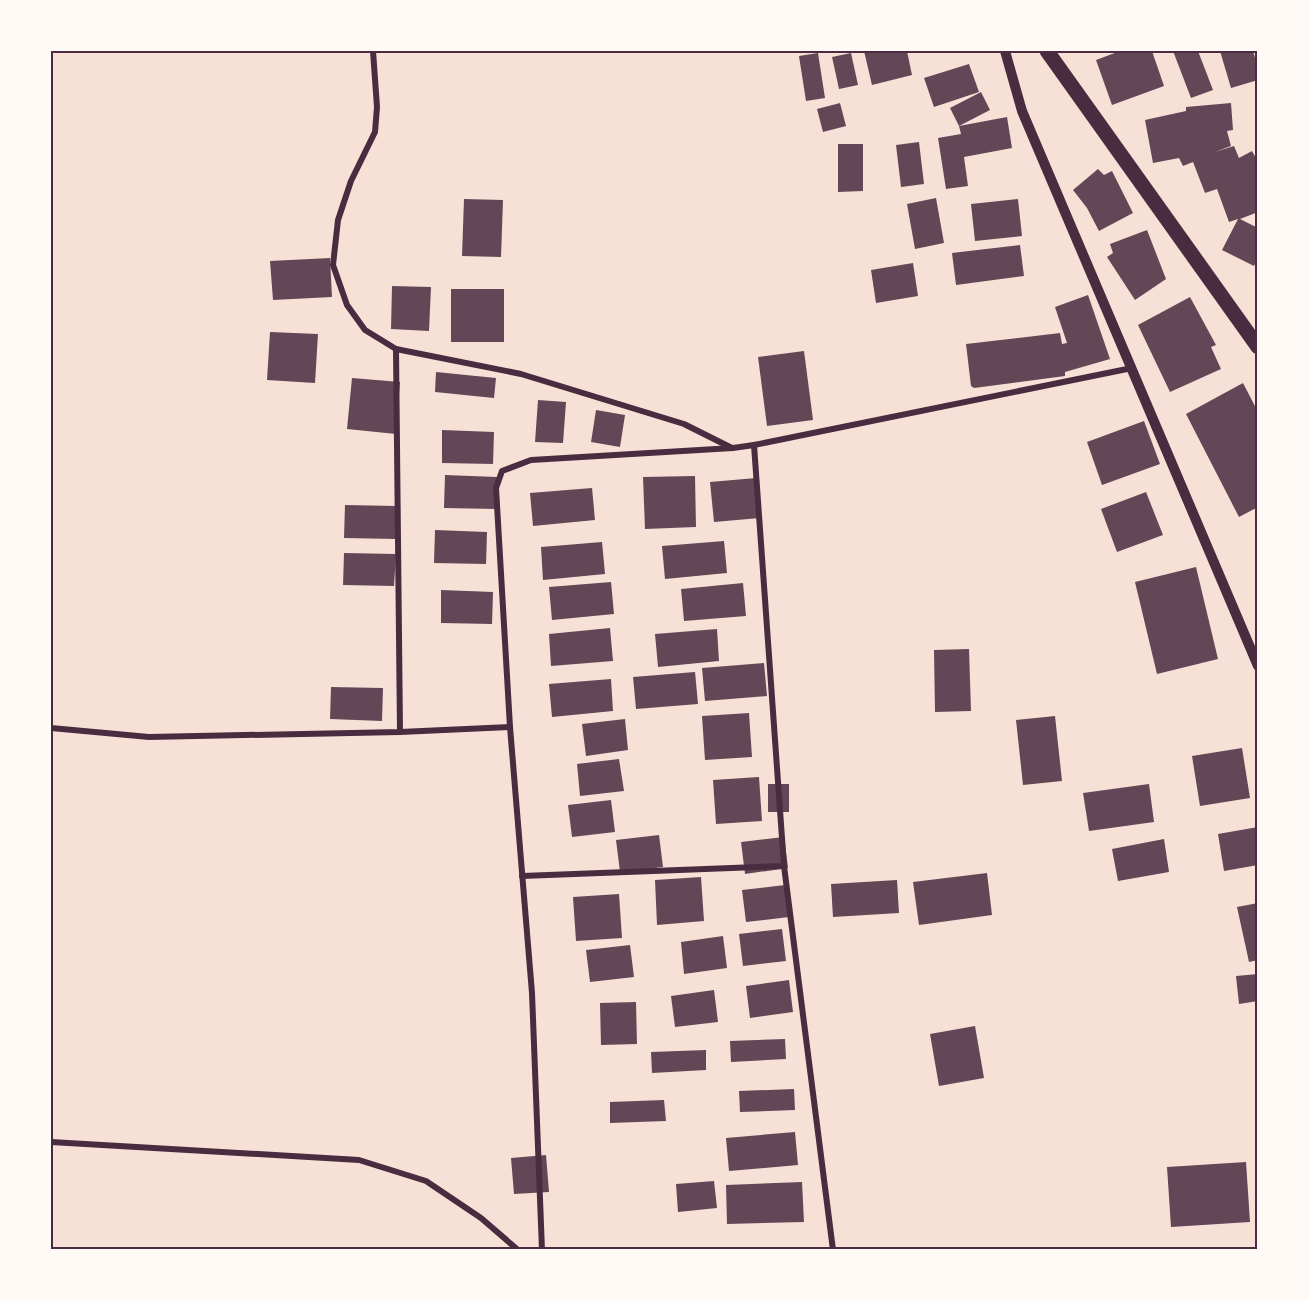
<svg xmlns="http://www.w3.org/2000/svg" width="1309" height="1301" font-family="Ubuntu,sans-serif">
  <style>
    .building { fill: #644757 }
    .lines { fill: none; stroke-linecap: round; stroke-linejoin: round }
    .minor { stroke: #4a2c40; stroke-width: 6 }
    .tertiary { stroke: #4a2c40; stroke-width: 10 }
    .primary { stroke: #4a2c40; stroke-width: 15 }
    .neatline { fill: none; stroke: #4a2c40; stroke-width: 2 }
  </style>
  <rect width="100%" height="100%" fill="#f7e1d7"/>
  <g class="building">
    <polygon points="864,51 907,51 912,75 872,85"/>
    <polygon points="1120,51 1152,51 1164,86 1112,105 1096,60"/>
    <polygon points="1173,51 1198,51 1213,90 1191,98"/>
    <polygon points="1220,51 1253,51 1258,68 1258,80 1231,88"/>
    <polygon points="818,53 825,98 806,101 799,56"/>
    <polygon points="851,53 858,85 839,89 832,57"/>
    <polygon points="969,64 979,92 934,107 924,78"/>
    <polygon points="981,92 990,110 959,126 1007,117 1012,148 964,157 968,186 946,189 938,138 961,134 959,126 950,108"/>
    <polygon points="840,103 846,126 823,132 817,109"/>
    <polygon points="1231,103 1233,130 1227,131 1231,146 1215,152 1234,146 1239,158 1252,151 1258,162 1258,212 1240,219 1258,228 1258,258 1254,266 1222,250 1238,219 1229,222 1217,189 1205,193 1193,162 1183,166 1179,158 1153,163 1145,120 1186,111 1186,107"/>
    <polygon points="919,142 924,184 901,187 896,145"/>
    <polygon points="838,144 863,144 863,191 838,192"/>
    <polygon points="1098,169 1104,175 1112,171 1133,213 1099,231 1087,208 1073,190"/>
    <polygon points="936,198 944,243 915,249 907,204"/>
    <polygon points="464,199 503,200 501,257 462,256"/>
    <polygon points="1018,199 1022,236 975,241 971,204"/>
    <polygon points="1147,230 1166,279 1135,300 1107,257 1113,253 1110,244"/>
    <polygon points="1020,245 1024,276 956,285 952,253"/>
    <polygon points="330,258 332,297 273,300 270,261"/>
    <polygon points="913,263 918,296 876,303 871,270"/>
    <polygon points="392,286 431,287 429,331 391,329"/>
    <rect x="451" y="289" width="53" height="53"/>
    <polygon points="1088,295 1110,359 1065,372 1065,376 974,388 971,386 966,344 1060,333 1062,344 1067,343 1055,307"/>
    <polygon points="1190,297 1216,345 1211,347 1221,369 1170,392 1138,325"/>
    <polygon points="270,332 318,334 315,383 267,380"/>
    <polygon points="804,351 813,420 767,426 758,357"/>
    <polygon points="436,372 496,378 494,398 435,392"/>
    <polygon points="352,378 400,382 396,434 347,429"/>
    <polygon points="1243,383 1258,412 1258,507 1239,517 1186,414"/>
    <polygon points="538,400 566,402 563,443 535,442"/>
    <polygon points="596,410 625,415 620,447 591,442"/>
    <polygon points="1144,421 1160,464 1102,485 1087,442"/>
    <polygon points="442,430 494,432 493,464 442,463"/>
    <polygon points="445,475 497,477 496,509 444,508"/>
    <polygon points="695,476 696,527 645,529 643,477"/>
    <polygon points="756,478 760,518 714,522 710,482"/>
    <polygon points="592,488 595,520 533,526 530,493"/>
    <polygon points="1146,492 1163,535 1117,552 1101,509"/>
    <polygon points="345,505 397,506 396,539 344,538"/>
    <polygon points="435,530 487,532 486,564 434,563"/>
    <polygon points="724,541 727,573 665,579 662,546"/>
    <polygon points="602,542 605,574 543,580 541,547"/>
    <polygon points="344,553 396,554 394,586 343,585"/>
    <polygon points="1196,567 1218,659 1157,674 1135,582"/>
    <polygon points="611,582 614,614 552,620 549,587"/>
    <polygon points="743,583 746,616 684,621 681,589"/>
    <polygon points="441,590 493,592 492,624 441,623"/>
    <polygon points="610,628 613,661 551,666 549,634"/>
    <polygon points="717,629 719,661 658,667 655,634"/>
    <polygon points="969,649 971,711 935,712 934,650"/>
    <polygon points="764,663 767,696 705,701 702,668"/>
    <polygon points="695,672 698,704 636,709 633,677"/>
    <polygon points="611,679 613,711 552,717 549,684"/>
    <polygon points="331,687 383,688 382,721 330,719"/>
    <polygon points="749,713 752,757 705,760 702,716"/>
    <polygon points="1055,716 1062,781 1023,785 1016,720"/>
    <polygon points="625,719 628,750 586,756 582,724"/>
    <polygon points="1242,748 1250,798 1200,806 1192,756"/>
    <polygon points="619,759 624,791 580,796 577,764"/>
    <polygon points="759,777 762,821 716,824 713,780"/>
    <rect x="768" y="784" width="21" height="28"/>
    <polygon points="1149,784 1154,822 1089,831 1083,793"/>
    <polygon points="611,800 615,832 572,837 568,805"/>
    <polygon points="1258,827 1258,865 1224,871 1218,834"/>
    <polygon points="659,835 663,867 620,872 616,840"/>
    <polygon points="784,837 788,868 745,874 741,842"/>
    <polygon points="1164,839 1169,872 1118,881 1112,849"/>
    <polygon points="987,873 992,915 919,925 913,882"/>
    <polygon points="701,877 704,921 657,925 655,880"/>
    <polygon points="897,880 899,913 833,917 831,884"/>
    <polygon points="785,885 789,917 746,922 742,890"/>
    <polygon points="619,894 622,938 576,941 573,897"/>
    <polygon points="1258,903 1258,960 1249,962 1237,907"/>
    <polygon points="782,929 786,961 743,966 739,934"/>
    <polygon points="723,936 727,968 684,974 681,942"/>
    <polygon points="630,945 634,977 590,982 586,950"/>
    <polygon points="1258,974 1258,1001 1239,1004 1236,976"/>
    <polygon points="789,980 793,1012 750,1018 746,986"/>
    <polygon points="714,990 718,1022 675,1027 671,996"/>
    <polygon points="636,1002 637,1044 601,1045 600,1003"/>
    <polygon points="975,1026 984,1078 939,1086 930,1034"/>
    <polygon points="785,1039 786,1059 731,1062 730,1041"/>
    <polygon points="706,1050 706,1070 652,1073 651,1052"/>
    <polygon points="794,1089 795,1110 740,1112 739,1091"/>
    <polygon points="664,1100 666,1121 610,1123 610,1102"/>
    <polygon points="795,1132 798,1165 729,1171 726,1138"/>
    <polygon points="546,1155 549,1192 514,1194 511,1158"/>
    <polygon points="1246,1162 1250,1222 1171,1227 1167,1167"/>
    <polygon points="714,1181 717,1208 678,1212 676,1184"/>
    <polygon points="802,1182 804,1222 727,1224 726,1185"/>
  </g>
  <g class="lines">
    <g class="minor">
      <polyline points="373,51 377,107 375,132 351,181 338,220 333,265 347,305 365,330 396,349 521,374 684,424 732,448"/>
      <polyline points="396,349 400,732"/>
      <polyline points="754,445 784,866 833,1250"/>
      <polyline points="51,728 149,737 400,732 510,727"/>
      <polyline points="522,876 784,866"/>
      <polyline points="51,1142 359,1160 426,1181 481,1218 518,1250"/>
      <polyline points="542,1250 532,993 510,727 496,488 502,471 531,460 733,448 754,445 1132,368"/>
    </g>
    <polyline class="tertiary" points="1005,51 1022,111 1258,666"/>
    <polyline class="primary" points="1047,51 1258,347"/>
  </g>
  <rect width="1309" height="1301" fill="none" stroke="#fffaf5" stroke-width="105"/>
  <rect x="52" y="52" width="1204" height="1196" class="neatline"/>
</svg>
